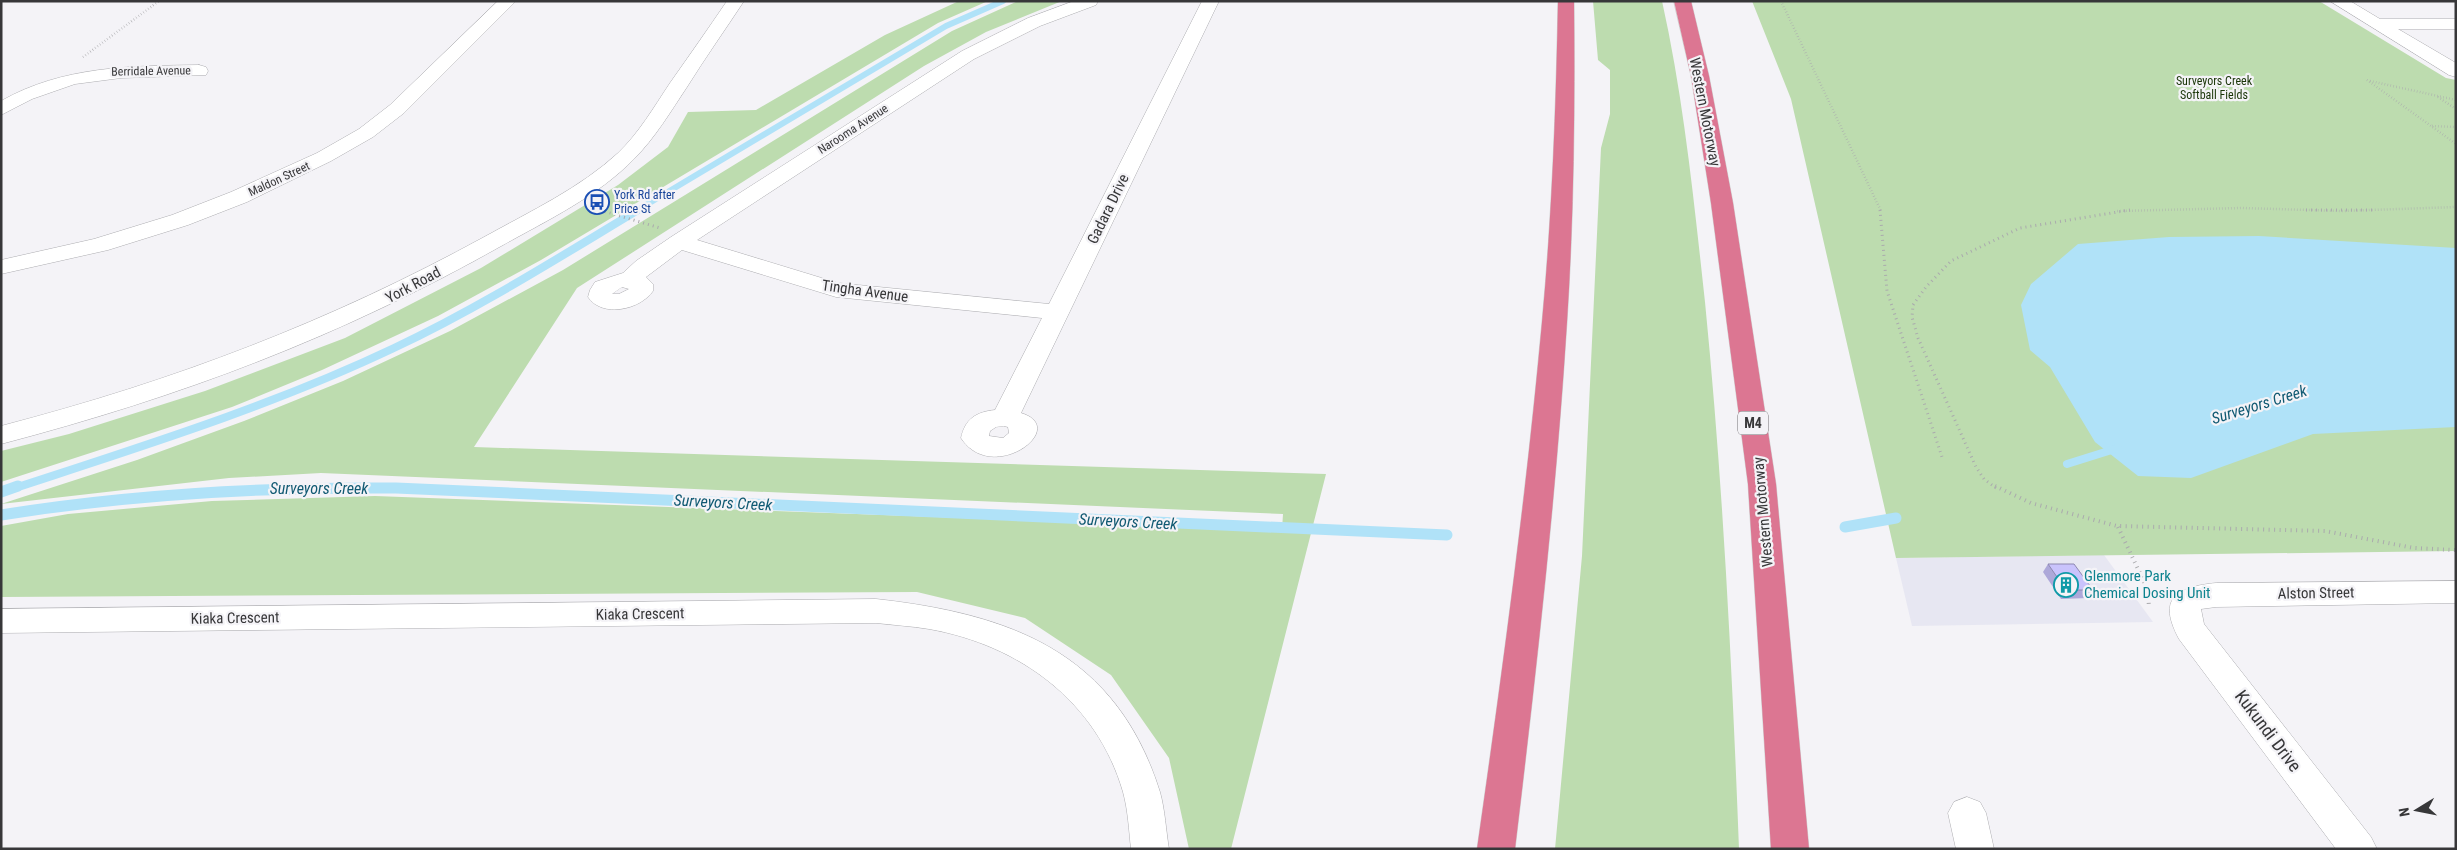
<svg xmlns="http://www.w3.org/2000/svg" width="2457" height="850" font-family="'Roboto Condensed',sans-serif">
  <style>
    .built { fill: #e7e7f2 }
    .green { fill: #bddcaf }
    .water { fill: #b0e2f8 }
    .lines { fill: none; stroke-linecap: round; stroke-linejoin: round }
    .stream-far2 { stroke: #b0e2f8; stroke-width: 6 }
    .stream-far1 { stroke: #b0e2f8; stroke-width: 8 }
    .stream { stroke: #b0e2f8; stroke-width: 11 }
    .minor-casing { stroke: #adadb1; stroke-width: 1 }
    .highway-casing { stroke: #cfcfcf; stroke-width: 1 }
    .path-far2 { stroke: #aaaaad; stroke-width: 2.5; stroke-dasharray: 0.5 2.5; stroke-linecap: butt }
    .path-far1 { stroke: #aaaaad; stroke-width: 3; stroke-dasharray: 1 4; stroke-linecap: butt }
    .path { stroke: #aaaaad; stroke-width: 4; stroke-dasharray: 1 4.5; stroke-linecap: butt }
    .minor { fill: #fff; fill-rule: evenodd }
    .highway { fill: #dc7692; fill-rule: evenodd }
    .wall { fill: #ada8d9 }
    .building { fill: #c9c3fc; stroke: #8d88b0 }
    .labels { text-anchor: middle; stroke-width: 4.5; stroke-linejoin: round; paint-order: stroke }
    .far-street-label { font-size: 12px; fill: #373739; stroke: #f4f3f7 }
    .far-park-label { font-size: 12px; fill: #183406; stroke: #f4f3f7 }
    .far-transit-label { font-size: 12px; fill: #164399; stroke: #f4f3f7; text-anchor: start }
    .shield { fill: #f4f3f7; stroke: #706f72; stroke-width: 1 }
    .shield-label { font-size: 14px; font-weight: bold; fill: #373739 }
    .street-label { font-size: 15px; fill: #373739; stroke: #f4f3f7 }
    .culture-label { font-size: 15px; fill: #0d838f; stroke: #f4f3f7; text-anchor: start }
    .water-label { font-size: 16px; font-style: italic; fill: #105972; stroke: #f4f3f7 }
    .near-street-label { font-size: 18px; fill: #373739; stroke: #f4f3f7 }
  </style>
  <rect width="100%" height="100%" fill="#f4f3f7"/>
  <polygon class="built" points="2104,555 2153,622 1912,626 1896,558"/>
  <g class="green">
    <polygon points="959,1 988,1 938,23 541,260 438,316 322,370 232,407 1,482 1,451 69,434 205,391 345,338 481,268 618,185 668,147 688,112 756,110 885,35"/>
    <polygon points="1018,1 1062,1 986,32 924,66 577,288 474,447 1326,474 1231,849 1189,849 1169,758 1111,675 1025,618 917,592 1,597 1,526 68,514 212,501 375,496 1282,530 1283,514 321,473 229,478 1,504 137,460 244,421 343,381 450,331 563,270 952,31"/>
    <path d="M1593,1H1662C1684,100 1694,202 1705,302C1723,484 1732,666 1739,849H1555L1582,556L1601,148L1610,114V70L1598,60Z"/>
    <polygon points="1752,1 2319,1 2446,78 2456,80 2456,551 1896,558 1791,99"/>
  </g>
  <polygon class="water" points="2259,236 2456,248 2456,427 2313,434 2191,478 2138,476 2095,442 2050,367 2030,350 2021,305 2031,284 2078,244 2169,237"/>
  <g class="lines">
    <polyline class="stream-far2" points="636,211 946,26 1003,1"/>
    <g class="stream-far1">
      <polyline points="2067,464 2118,448"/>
      <path d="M15,488C143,446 272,406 394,348C479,308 558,258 638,210"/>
    </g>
    <g class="stream">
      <polyline points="1,492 18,486"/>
      <path d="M1,515C132,494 263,487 396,488L1447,535"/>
      <polyline points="1845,527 1896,518"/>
    </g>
    <defs>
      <g id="minor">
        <polygon points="498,1 516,1 404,113 373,137 331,161 247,202 188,225 108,250 1,274 1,260 94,239 172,215 231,192 317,153 359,129 390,105"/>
        <path d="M727,1H744C725,30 705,58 687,87C671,111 655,138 634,159C598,196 548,220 503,245C340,337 183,396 1,444V426C174,381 329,322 486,236C531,211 580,188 618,153C639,133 654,107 670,83C689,56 708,29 727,1Z"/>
        <path d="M1074,1H1098L1096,5L1040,26L974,59L697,240L838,283L1049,304L1202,1H1219L1021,413C1071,428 992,486 961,438C965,419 976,412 995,410L1042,318L836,297L682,250L646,277L653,284V291C640,310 602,318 588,297L590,290L595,282L623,273L636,261L671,237L962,51L1028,18ZM622,287L629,289L619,294H612ZM1004,426L1008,427L1009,433L1003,438L989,436L990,431L996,427Z"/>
        <polygon points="2330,1 2350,1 2380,19 2456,19 2456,29 2398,29 2456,63 2456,77 2449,75"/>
        <path d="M199,65L206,67L208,71L206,75L121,78L75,84L32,99L1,115V101C63,66 130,66 199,65Z"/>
        <path d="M2456,581V603L2216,607L2201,609L2204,624L2371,837L2377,849H2336L2179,639C2157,598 2176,587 2216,583Z"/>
        <path d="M876,599C1011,614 1116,652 1160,792C1165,810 1166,831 1169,849H1131C1129,831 1128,810 1123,792C1097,702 1020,645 929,629C911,626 893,625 876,623L1,633V609Z"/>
        <polygon points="1967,797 1980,802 1986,813 1994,849 1956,849 1948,813 1954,802"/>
      </g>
      <g id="highway">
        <path d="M1558,1H1574C1575,108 1574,215 1567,322C1556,498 1536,673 1515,849H1477C1502,674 1526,498 1542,322C1552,215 1556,108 1558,1Z"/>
        <polygon points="1674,1 1691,1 1709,76 1733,203 1776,484 1809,849 1771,849 1748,484 1711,203 1691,76"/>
      </g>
    </defs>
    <use href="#minor" class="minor-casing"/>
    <use href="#highway" class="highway-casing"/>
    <g class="path-far2">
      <polyline points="1781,1 1881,211"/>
      <polyline points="83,57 159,1"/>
      <polyline points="2367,80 2456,144"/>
      <polyline points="2370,81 2456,100"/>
      <polyline points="2438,97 2456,109"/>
      <polyline points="2432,126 2456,127"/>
      <polyline points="594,208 604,211"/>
      <polyline points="2117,211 2242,208 2342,211 2456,207"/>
    </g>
    <g class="path-far1">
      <polyline points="600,210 660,228"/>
      <polyline points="1880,210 1887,291 1943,460"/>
      <polyline points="2306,210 2373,210"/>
      <polyline points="1996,488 1984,479 1976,467 1918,338 1912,317 1913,305 1926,287 1951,261 2020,228 2130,210"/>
    </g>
    <g class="path">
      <polyline points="1995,486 2031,503 2117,526 2325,531 2414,548 2456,550"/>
      <polyline points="2118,527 2147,588 2149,606"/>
    </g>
    <use href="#minor" class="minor"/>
    <use href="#highway" class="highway"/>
  </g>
  <polygon class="wall" points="2048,564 2093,590 2088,598 2061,599 2043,572"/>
  <polygon class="building" points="2048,564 2074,564 2093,590 2066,590"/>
  <defs>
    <symbol id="bus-ring" viewBox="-11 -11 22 22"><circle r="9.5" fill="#f4f3f7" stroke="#1a4fb4" stroke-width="1.5"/><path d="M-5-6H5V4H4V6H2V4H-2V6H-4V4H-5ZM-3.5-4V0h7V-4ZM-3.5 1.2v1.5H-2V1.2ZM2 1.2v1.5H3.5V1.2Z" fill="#1a4fb4"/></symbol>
    <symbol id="building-ring" viewBox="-11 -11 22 22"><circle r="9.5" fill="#f4f3f7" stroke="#0f9aa8" stroke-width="1.5"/><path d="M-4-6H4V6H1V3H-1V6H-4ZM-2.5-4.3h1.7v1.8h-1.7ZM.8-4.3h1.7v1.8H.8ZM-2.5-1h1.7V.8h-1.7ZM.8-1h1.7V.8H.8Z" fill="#0f9aa8"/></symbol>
  </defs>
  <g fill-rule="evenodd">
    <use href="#bus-ring" x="583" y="188" width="28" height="28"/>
    <use href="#building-ring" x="2052" y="571" width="28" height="28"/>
  </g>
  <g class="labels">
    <g class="far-street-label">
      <text transform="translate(151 71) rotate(-1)" y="4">Berridale Avenue</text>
      <text transform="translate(853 129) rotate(-33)" y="4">Narooma Avenue</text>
      <text transform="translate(279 179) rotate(-25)" y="4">Maldon Street</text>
    </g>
    <g class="far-park-label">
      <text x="2214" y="85">Surveyors Creek<tspan x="2214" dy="14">Softball Fields</tspan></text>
    </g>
    <g class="far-transit-label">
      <text x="614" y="199">York Rd after<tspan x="614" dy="14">Price St</tspan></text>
    </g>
    <rect class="shield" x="1738" y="411.5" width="30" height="23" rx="4"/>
    <g class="shield-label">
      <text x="1753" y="428">M4</text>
    </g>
    <g class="street-label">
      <text transform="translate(1705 112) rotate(79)" y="5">Western Motorway</text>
      <text transform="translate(1108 209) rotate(-64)" y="5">Gadara Drive</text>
      <text transform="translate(413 285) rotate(-28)" y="5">York Road</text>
      <text transform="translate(865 291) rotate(8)" y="5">Tingha Avenue</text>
      <text transform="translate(1763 512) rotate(-95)" y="5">Western Motorway</text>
      <text transform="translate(2316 593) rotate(-1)" y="5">Alston Street</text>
      <text transform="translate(640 614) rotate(-1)" y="5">Kiaka Crescent</text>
      <text transform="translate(235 618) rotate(-1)" y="5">Kiaka Crescent</text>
    </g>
    <g class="culture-label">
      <text x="2084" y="581">Glenmore Park<tspan x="2084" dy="17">Chemical Dosing Unit</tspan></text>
    </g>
    <g class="water-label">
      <text transform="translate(2259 404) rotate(-17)" y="6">Surveyors Creek</text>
      <text x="319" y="494">Surveyors Creek</text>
      <text transform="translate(723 502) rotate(3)" y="6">Surveyors Creek</text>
      <text transform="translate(1128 521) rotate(3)" y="6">Surveyors Creek</text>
    </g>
    <g class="near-street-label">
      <text transform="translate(2268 731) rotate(53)" y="6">Kukundi Drive</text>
    </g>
  </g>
  <rect width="2457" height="850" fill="none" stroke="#373739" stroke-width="5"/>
  <g transform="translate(2417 810) rotate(260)" stroke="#f4f3f7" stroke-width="4" paint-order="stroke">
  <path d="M0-4L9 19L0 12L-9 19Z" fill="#373739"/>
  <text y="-8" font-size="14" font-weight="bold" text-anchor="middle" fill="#373739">N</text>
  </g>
</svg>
